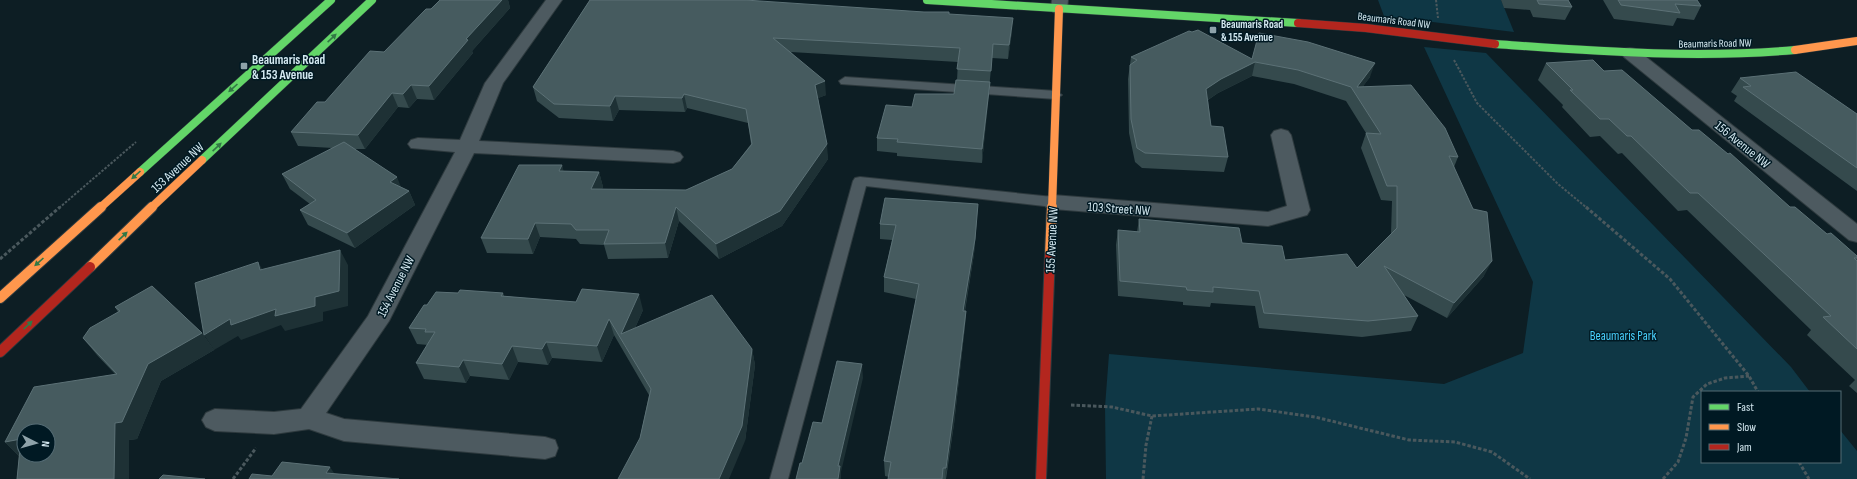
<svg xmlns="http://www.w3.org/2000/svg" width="1857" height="479" font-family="'Sofia Sans Condensed',sans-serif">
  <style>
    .green { fill: #0f3745 }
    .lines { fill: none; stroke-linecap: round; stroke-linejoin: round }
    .lane-casing { stroke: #2e3a3e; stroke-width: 2 }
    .street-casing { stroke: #2e3a3e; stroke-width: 2 }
    .fast-casing { stroke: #2e3a3e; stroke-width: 9 }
    .slow-far1-casing { stroke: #2e3a3e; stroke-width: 9 }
    .slow-casing { stroke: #2e3a3e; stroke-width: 12 }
    .jam-far1-casing { stroke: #2e3a3e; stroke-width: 9 }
    .jam-casing { stroke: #2e3a3e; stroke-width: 12 }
    .path-far1 { stroke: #4a585d; stroke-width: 2; stroke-dasharray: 2.5 1.5; stroke-linecap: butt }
    .path { stroke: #4a585d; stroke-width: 3; stroke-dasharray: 3.5 2; stroke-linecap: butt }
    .lane { fill: #4d5a60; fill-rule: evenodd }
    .street { fill: #4d5a60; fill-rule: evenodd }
    .fast { stroke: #63d668; stroke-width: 8 }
    .slow-far1 { stroke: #ff974d; stroke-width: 8 }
    .slow { stroke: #ff974d; stroke-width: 10 }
    .jam-far1 { stroke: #b3261e; stroke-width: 8 }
    .jam { stroke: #b3261e; stroke-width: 10 }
    .wall { fill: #354a4d }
    .shaded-wall { fill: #1e3135 }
    .building { fill: #465b5f; stroke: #5c7176; fill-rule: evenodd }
    .oneway { fill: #327846 }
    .poi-dot { fill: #8ea2a9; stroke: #001923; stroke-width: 1.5 }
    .labels { text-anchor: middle; stroke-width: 3; stroke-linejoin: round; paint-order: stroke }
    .far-street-label { font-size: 11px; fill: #d4e9f1; stroke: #001923 }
    .far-poi-label { font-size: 11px; font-weight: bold; fill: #d4e9f1; stroke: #001923; text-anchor: start }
    .poi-label { font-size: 13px; font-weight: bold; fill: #d4e9f1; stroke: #001923; text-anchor: start }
    .street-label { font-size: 13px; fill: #d4e9f1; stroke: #001923 }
    .park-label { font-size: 13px; fill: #49d0fd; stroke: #001923 }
  </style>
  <rect width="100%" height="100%" fill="#0d1e24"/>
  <g class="green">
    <polygon points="1378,0 1501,0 1514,32 1384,16"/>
    <polygon points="1424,47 1486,53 1791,367 1810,392 1702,392 1702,462 1840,462 1840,430 1857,451 1857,479 1106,479 1105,407 1109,354 1444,384 1523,353 1533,282"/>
  </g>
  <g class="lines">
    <defs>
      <g id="lane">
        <polygon points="845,77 1056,91 1062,95 1056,99 841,84 839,81"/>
        <polygon points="860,177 1053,197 1058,199 1060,202 1058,205 1053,207 866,186 788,479 770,479 853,181 855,178"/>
      </g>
      <g id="street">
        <polygon points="546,0 562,0 503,83 479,141 673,151 680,153 683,157 680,161 673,163 474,153 389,321 326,413 344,419 545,437 555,440 558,448 555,456 545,459 344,441 309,429 274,434 215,431 206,427 202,420 206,413 215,409 274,412 301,409 368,316 455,152 411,148 408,144 411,140 418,138 460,140 485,83"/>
        <polygon points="1052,0 1068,0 1067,9 1065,12 1059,14 1053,12 1051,9"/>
        <polygon points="1630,48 1636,49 1857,224 1857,242 1849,240 1624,57 1621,53 1624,49"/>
        <polygon points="1281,129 1288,131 1291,135 1310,210 1307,215 1268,226 1053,209 1046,207 1042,202 1046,197 1053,195 1268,212 1287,206 1271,135 1274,131"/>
      </g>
      <g id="fast">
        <polyline points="927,0 1298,23"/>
        <path d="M1495,44C1595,51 1695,59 1795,50"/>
        <polyline points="202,160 372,0"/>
        <polyline points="140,172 331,0"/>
      </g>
      <g id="slow-far1">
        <polyline points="1795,50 1857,41"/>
        <polyline points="100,208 140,172"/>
        <polyline points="151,208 202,160"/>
        <polyline points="1052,208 1059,9"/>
      </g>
      <g id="slow">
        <polyline points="1050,255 1052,207"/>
        <polyline points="90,267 152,207"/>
        <polyline points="0,298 101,207"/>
      </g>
      <polyline id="jam-far1" points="1298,23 1366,28 1495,44"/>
      <g id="jam">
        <polyline points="0,352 90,267"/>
        <polyline points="1041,479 1050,255"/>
      </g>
    </defs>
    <use href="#lane" class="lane-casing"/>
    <use href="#street" class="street-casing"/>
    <use href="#fast" class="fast-casing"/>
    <use href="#slow-far1" class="slow-far1-casing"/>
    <use href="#slow" class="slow-casing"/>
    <use href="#jam-far1" class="jam-far1-casing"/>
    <use href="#jam" class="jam-casing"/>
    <g class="path-far1">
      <polyline points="1436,0 1438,18"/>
      <polyline points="1454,60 1477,103 1558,184 1587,208"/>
      <polyline points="59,208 136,142"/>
    </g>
    <g class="path">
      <polyline points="1586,207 1670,279 1749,376 1758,392"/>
      <polyline points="0,259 60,207"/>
      <polyline points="1071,405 1112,407 1152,416 1258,409 1315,417 1409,440 1455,442 1492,452 1530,479"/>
      <polyline points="1799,462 1809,479"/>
      <polyline points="233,479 256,448"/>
      <polyline points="1143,479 1146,445 1152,416"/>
      <polyline points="1663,479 1678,462 1686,438 1693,397 1707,384 1725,378 1749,376"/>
    </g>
    <use href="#lane" class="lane"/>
    <use href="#street" class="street"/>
    <use href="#fast" class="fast"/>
    <use href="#slow-far1" class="slow-far1"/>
    <use href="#slow" class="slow"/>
    <use href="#jam-far1" class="jam-far1"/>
    <use href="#jam" class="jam"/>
  </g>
  <g class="wall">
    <polygon points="440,0 508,0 510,8 472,51 473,53 434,100 417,99 409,108 398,107 365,149 354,149 401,187 409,191 415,205 355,248 308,225 300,210 310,204 290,189 282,174 333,148 298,146 291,132 325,102 384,52"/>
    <polygon points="590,0 949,14 1012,31 1008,59 992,58 982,163 897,156 897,153 877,151 877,138 912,107 954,94 957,80 958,62 791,52 826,95 818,98 828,159 782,226 719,259 679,221 668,258 608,259 604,245 580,244 576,239 540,237 533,254 487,253 481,238 562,165 563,171 599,172 603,187 602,189 686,190 732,169 751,144 748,123 687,108 685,112 619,110 613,121 559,118 537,101 533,87"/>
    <polygon points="1501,0 1568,0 1572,7 1565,20 1533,17 1530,10 1504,8"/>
    <polygon points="1603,0 1697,0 1701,6 1694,20 1677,18 1673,26 1614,19"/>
    <polygon points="1131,57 1252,59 1370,77 1363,86 1458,157 1454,167 1484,276 1447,318 1404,295 1418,316 1411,331 1362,337 1259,328 1255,306 1211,303 1210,307 1183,305 1183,302 1118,296 1116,245 1118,230 1137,232 1139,219 1242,243 1285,260 1357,268 1391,234 1392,201 1381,200 1361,148 1366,133 1346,101 1294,84 1252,76 1218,93 1208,100 1211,126 1228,157 1224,172 1142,168 1135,162 1129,133 1128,79"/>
    <polygon points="1546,63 1604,71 1692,130 1790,207 1857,256 1857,393 1849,386 1855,380 1807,335 1811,330 1687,210 1678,211 1622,153 1618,154 1600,136 1590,137 1562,107 1563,105 1538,80"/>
    <polygon points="1740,78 1857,114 1857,191 1734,101 1737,96 1731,92"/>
    <polygon points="977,219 974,254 965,311 966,311 965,326 954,424 946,479 888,479 889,477 885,476 884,461 916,299 884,292 884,277 892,240 880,239 880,224"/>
    <polygon points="458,293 503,293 504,296 643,310 635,328 752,349 755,365 745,441 640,438 649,395 614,335 602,362 552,358 548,365 518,362 509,380 470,376 466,383 424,379 416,363 428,345 417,344 409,328 427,305"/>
    <polygon points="115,307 202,333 214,350 161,381 137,439 129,440 129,479 17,479 19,456 5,442 115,374 97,355 83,338 118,312"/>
  </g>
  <g class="shaded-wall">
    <polygon points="502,0 508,0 510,8 472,51 473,53 434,100 429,86 466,39"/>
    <polygon points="1013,18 1012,31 1008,59 1009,45"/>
    <polygon points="1255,62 1252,76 1218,93 1203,103 1206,89 1221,79"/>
    <polygon points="1375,63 1370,77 1356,96 1357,87"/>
    <polygon points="825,81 826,95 816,99 815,85"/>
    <polygon points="990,82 989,96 982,163 982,149"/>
    <polygon points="411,85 417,99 409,108 403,94"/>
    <polygon points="392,93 398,107 365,149 358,135"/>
    <polygon points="684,94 687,108 685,112 682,98"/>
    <polygon points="615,96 619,110 613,121 610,106"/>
    <polygon points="827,144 828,159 782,226 719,259 716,244"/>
    <polygon points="562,165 566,180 559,171"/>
    <polygon points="599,172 603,187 595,204 591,189"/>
    <polygon points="397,177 403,192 390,182"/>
    <polygon points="409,191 415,205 355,248 347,233"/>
    <polygon points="978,204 977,219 974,254 962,326 963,311"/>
    <polygon points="676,207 679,221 668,258 665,243"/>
    <polygon points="535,223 540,237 533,254 528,239"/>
    <polygon points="340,250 348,265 348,306 323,312 323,321 285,331 281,325 241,340 238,336 214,350 204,335 230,319 276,309 315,297"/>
    <polygon points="1492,261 1484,276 1447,318 1454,303"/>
    <polygon points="258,262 267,277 260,270"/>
    <polygon points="639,294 643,310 626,348 621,334"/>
    <polygon points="966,311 965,326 954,424 945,479 946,468"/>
    <polygon points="609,319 614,335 602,362 597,346"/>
    <polygon points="202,333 214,350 161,381 137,439 129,440 129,479 114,479 115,423 148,364"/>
    <polygon points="546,342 552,358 548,365 542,349"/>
    <polygon points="512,346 518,362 509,380 502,364"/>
    <polygon points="752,349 755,365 745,441 729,479 719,479"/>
    <polygon points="463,360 470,376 466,383 459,367"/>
    <polygon points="862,364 863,378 841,472 841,479 838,479 838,466"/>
    <polygon points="21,439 21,458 5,442"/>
    <polygon points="330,467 338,479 326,473"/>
  </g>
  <g class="building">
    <polygon points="440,0 502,0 466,39 468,40 429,86 411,85 403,94 392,93 358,135 291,132 317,102 325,102 370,51 384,52 426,9 431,9"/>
    <polygon points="590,0 745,0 924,12 949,12 949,14 1013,18 1009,45 993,44 991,71 957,69 960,48 773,38 825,81 815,85 827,144 780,211 716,244 676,207 665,243 604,244 609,230 576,230 571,224 535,223 528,239 481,238 519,165 562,165 559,171 599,172 591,189 686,190 732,169 752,144 746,109 684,94 682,98 615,96 610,106 554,104 533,87"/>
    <polygon points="1537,0 1568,0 1572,7 1539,4"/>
    <polygon points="1618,0 1697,0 1701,6 1675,4 1680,13 1621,5"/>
    <polygon points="1198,30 1252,59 1259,33 1308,42 1375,63 1357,87 1411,85 1445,128 1458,157 1449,156 1473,209 1487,212 1492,261 1454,303 1384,266 1418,316 1368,321 1264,313 1259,291 1213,287 1213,292 1187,290 1186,287 1120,281 1118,230 1140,232 1139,219 1239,228 1242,243 1282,246 1285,260 1347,254 1357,268 1397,228 1397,186 1387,186 1366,133 1381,134 1351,87 1298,70 1255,62 1221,79 1206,89 1211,126 1223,127 1228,157 1145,153 1137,148 1131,119 1130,65 1137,60 1131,57 1189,31 1192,32"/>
    <polygon points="1593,60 1604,71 1622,70 1692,130 1699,130 1728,154 1730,153 1790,207 1795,207 1827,234 1831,233 1857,256 1857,258 1854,258 1857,261 1857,349 1823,317 1831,316 1698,193 1690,193 1631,136 1627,136 1609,119 1600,119 1570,90 1573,90 1546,63"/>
    <polygon points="1796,72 1857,114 1857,168 1743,87 1751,86 1740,78"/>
    <polygon points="956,80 990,82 982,149 897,142 898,139 877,138 886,105 912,107 915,94 954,94"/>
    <polygon points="344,142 397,177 390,182 409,191 347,233 300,210 316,200 282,174"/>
    <polygon points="885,198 978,204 975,239 963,311 966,311 954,409 946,468 943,468 942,479 888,479 891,462 884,461 919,284 884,277 896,225 880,224"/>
    <polygon points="340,250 339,291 315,297 315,306 275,316 276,309 231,325 230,319 204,335 195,283 258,262 260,270"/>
    <path d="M152,286L202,333L148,364L122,422L115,423L114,479H17L21,439L5,442L34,387L117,374L83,338L90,328L120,311L115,307ZM24,431H48V455H24Z"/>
    <polygon points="582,289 639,294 621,334 712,295 752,349 742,426 719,479 618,479 640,438 651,389 609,319 597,346 546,342 542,349 512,346 502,364 463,360 459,367 416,363 435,332 425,332 426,329 409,328 424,305 427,305 436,292 458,293 460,290 503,293 501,296 576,302"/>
    <polygon points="837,361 862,364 838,466 840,466 838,479 796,479 800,463 802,463 813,422 822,423"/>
    <polygon points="282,462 330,467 326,473 399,479 249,479 252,474 272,476"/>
    <polygon points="163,475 205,479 159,479"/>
  </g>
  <defs><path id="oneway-solid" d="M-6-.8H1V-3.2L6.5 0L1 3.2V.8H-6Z"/></defs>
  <g class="oneway">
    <use href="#oneway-solid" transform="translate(332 38) rotate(-43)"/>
    <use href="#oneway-solid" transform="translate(233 88) rotate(138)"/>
    <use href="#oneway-solid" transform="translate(217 147) rotate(-43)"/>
    <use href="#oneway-solid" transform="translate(136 175) rotate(138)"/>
    <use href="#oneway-solid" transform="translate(123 236) rotate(-43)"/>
    <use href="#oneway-solid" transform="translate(39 262) rotate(138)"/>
    <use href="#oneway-solid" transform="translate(28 325) rotate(-43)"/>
  </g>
  <g class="poi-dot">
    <rect x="1209" y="26" width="8" height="8" rx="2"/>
    <rect x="240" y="62" width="8" height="8" rx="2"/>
  </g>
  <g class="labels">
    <g class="far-street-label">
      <text transform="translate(1394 20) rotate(7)" y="4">Beaumaris Road NW</text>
      <text transform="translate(1715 43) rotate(-1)" y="4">Beaumaris Road NW</text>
    </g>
    <g class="far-poi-label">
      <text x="1221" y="28">Beaumaris Road<tspan x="1221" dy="13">&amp; 155 Avenue</tspan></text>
    </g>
    <g class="poi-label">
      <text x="252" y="64">Beaumaris Road<tspan x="252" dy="15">&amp; 153 Avenue</tspan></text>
    </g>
    <g class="street-label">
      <text transform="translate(1743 144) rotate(39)" y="5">156 Avenue NW</text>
      <text transform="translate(177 167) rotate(-43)" y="5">153 Avenue NW</text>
      <text transform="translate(1119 208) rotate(4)" y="5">103 Street NW</text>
      <text transform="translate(1051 240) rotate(-87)" y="5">155 Avenue NW</text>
      <text transform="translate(395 286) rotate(-63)" y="5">154 Avenue NW</text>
    </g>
    <g class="park-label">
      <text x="1623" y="340">Beaumaris Park</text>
    </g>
  </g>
  <rect x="1701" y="391" width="140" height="72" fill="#001923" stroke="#556c75"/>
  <rect x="1709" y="404" width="20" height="6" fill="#63d668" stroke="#556c75"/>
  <text x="1737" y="411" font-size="12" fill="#d4e9f1">Fast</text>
  <rect x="1709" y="424" width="20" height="6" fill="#ff974d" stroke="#556c75"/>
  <text x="1737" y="431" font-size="12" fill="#d4e9f1">Slow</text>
  <rect x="1709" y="444" width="20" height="6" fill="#b3261e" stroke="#556c75"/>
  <text x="1737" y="451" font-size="12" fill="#d4e9f1">Jam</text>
  <g transform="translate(36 443) rotate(96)"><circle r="19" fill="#001923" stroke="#556c75"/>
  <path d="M0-3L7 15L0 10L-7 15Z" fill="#8ea2a9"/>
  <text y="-6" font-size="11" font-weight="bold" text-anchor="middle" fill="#d4e9f1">N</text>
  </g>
</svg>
